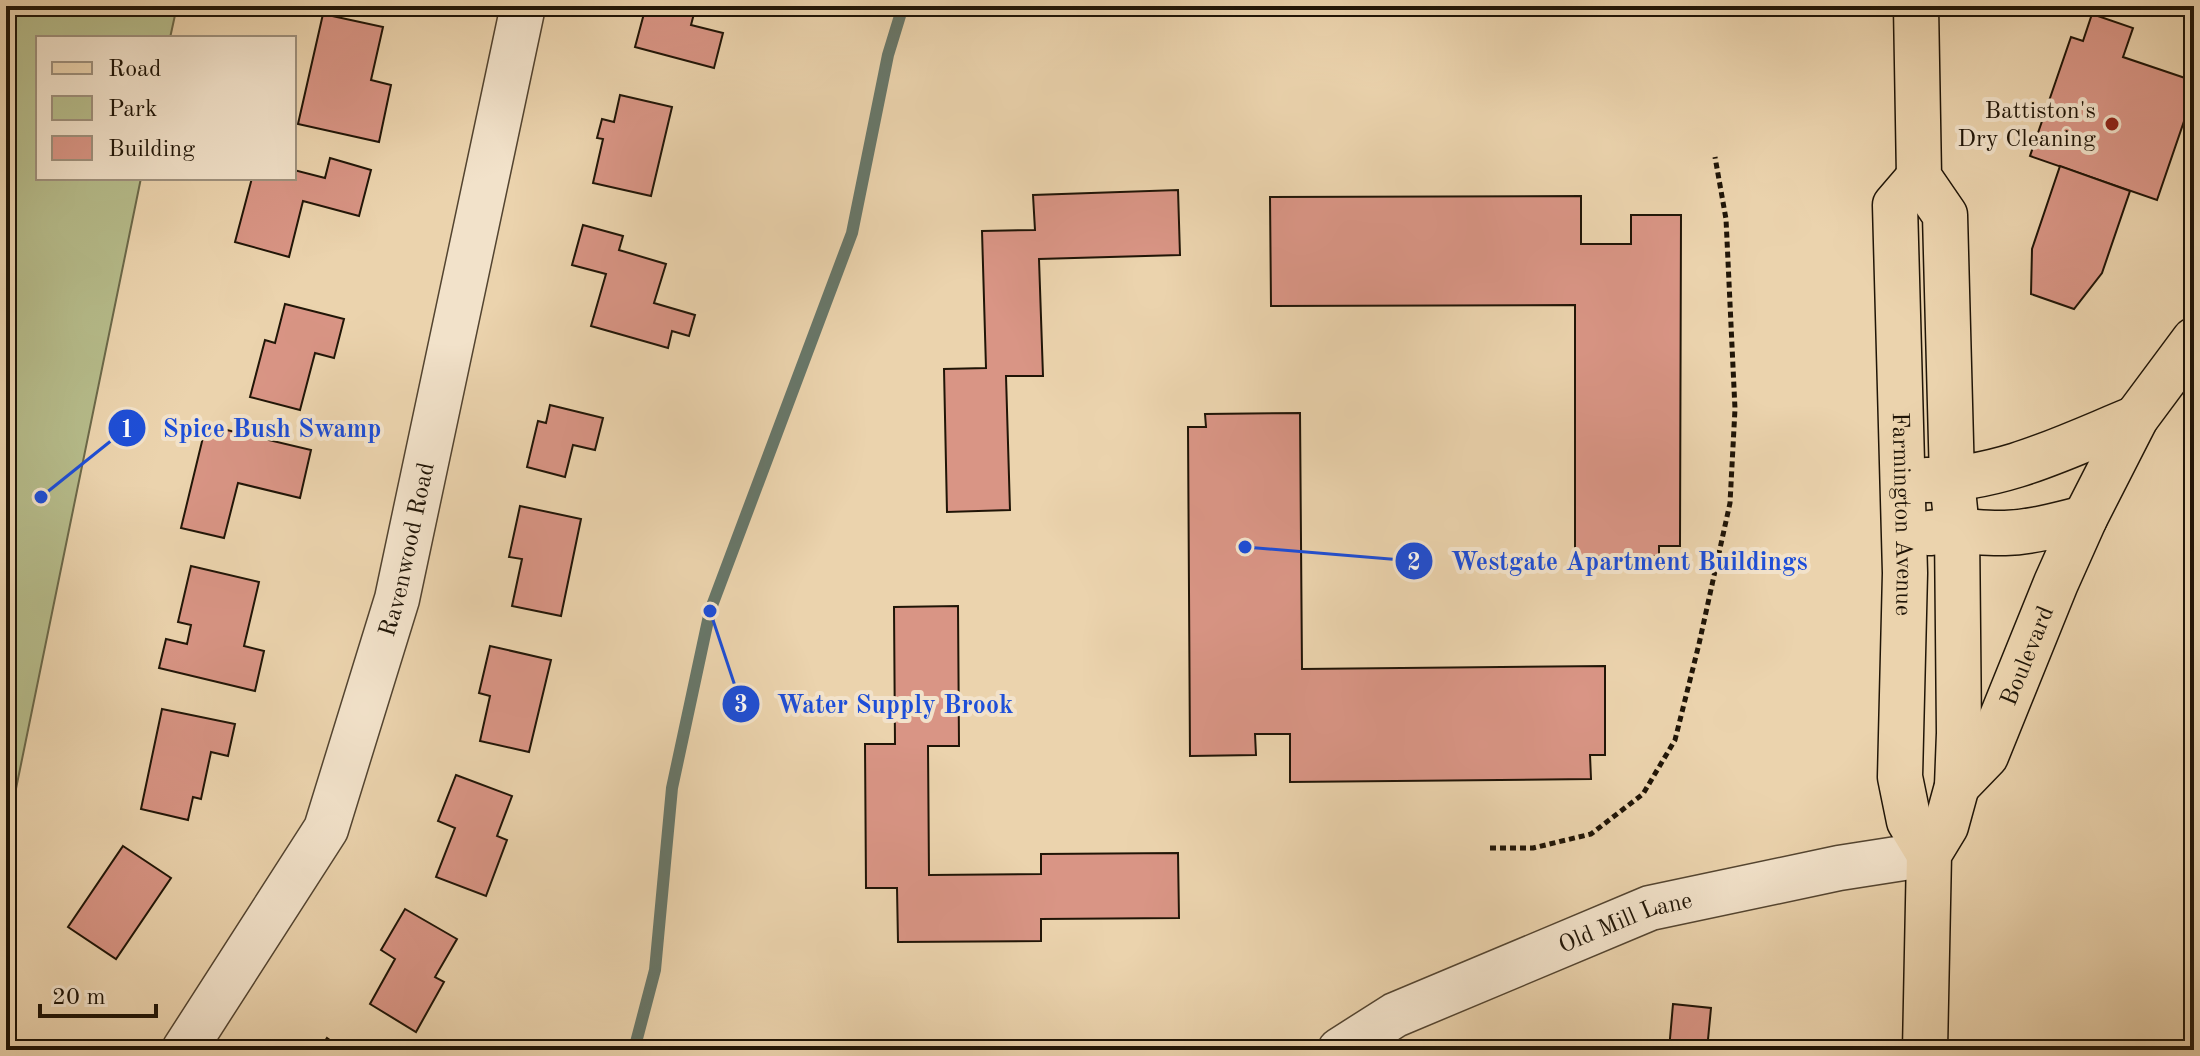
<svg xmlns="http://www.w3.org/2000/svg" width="2200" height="1056" font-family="'Old Standard TT',serif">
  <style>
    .green { fill: #b6bc8b; stroke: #6b6849; stroke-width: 2 }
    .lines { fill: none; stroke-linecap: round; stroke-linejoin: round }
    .stream { stroke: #687769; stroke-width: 12 }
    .building { fill: #d99585; stroke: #201507; stroke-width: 2 }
    .minor-casing { stroke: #534430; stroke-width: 47 }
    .major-casing { stroke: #201507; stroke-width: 47 }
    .path { stroke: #201507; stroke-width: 5; stroke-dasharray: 6 4; stroke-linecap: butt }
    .minor { stroke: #f2e2ca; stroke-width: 44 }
    .major { stroke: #ebd3ad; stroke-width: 44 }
    .poi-dot { fill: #8f2418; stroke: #f2e2ca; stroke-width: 3 }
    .labels { text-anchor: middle; stroke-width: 8; stroke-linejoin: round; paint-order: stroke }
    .poi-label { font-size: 24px; fill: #201507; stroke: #f2e2ca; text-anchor: end }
    .street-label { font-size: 24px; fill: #201507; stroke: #f2e2ca }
    .leader { fill: none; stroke: #1d4ed8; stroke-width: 3 }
    .callout-dot { fill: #1d4ed8; stroke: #f2e2ca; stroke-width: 3 }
    .mark-label { font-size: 24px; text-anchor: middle; font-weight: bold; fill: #fff }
    .callout-label { font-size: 26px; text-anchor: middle; font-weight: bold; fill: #1d4ed8; stroke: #f2e2ca; stroke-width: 8; stroke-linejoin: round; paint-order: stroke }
  </style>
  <rect width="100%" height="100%" fill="#ebd3ad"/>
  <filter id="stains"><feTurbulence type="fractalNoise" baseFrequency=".0025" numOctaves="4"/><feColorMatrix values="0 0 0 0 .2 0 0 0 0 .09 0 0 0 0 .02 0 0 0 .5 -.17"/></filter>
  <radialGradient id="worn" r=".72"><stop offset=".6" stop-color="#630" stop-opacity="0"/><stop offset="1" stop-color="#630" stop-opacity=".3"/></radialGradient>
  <polygon class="green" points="6,6 177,6 170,38 38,38 38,178 141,178 10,818 6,817"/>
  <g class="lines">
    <polyline class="stream" points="634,1050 655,970 672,788 710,611 852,233 888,55 903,6"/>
  </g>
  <g class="building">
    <polygon points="646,6 696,6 691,25 723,33 714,68 635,47"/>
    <polygon points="323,14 383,27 371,80 391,85 379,142 298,124"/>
    <polygon points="2092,14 2133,28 2123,57 2194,81 2194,92 2157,200 2030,156 2071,37 2083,41"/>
    <polygon points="620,95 672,107 651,196 593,183 603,139 597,138 602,119 614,122"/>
    <polygon points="330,158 371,170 359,216 303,201 289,257 235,242 252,178 294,178 294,170 325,178"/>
    <polygon points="2060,166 2130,191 2102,273 2074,309 2031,294 2032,249"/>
    <polygon points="1178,190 1180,255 1039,259 1043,376 1006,376 1010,510 947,512 944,369 986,368 982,231 1035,230 1033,195"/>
    <polygon points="1581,196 1581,244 1631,244 1631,215 1681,215 1680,546 1659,546 1659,556 1575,556 1575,305 1271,306 1270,197"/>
    <polygon points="583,225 623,236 619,250 666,264 654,303 695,315 689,336 672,331 668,348 591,326 606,274 572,265"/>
    <polygon points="285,304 344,319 334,358 315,353 300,410 250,397 265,340 275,343"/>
    <polygon points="550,405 603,418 595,450 573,445 565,477 527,467 538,421 546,423"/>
    <polygon points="1300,413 1302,669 1605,666 1605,755 1590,755 1591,779 1290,782 1290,734 1255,734 1256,755 1190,756 1188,427 1206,427 1205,414"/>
    <polygon points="206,425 311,450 300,498 238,483 224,538 181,528"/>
    <polygon points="520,506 581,519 561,616 512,606 522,559 509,557"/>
    <polygon points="191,566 259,582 244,646 264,651 255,691 159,668 166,639 187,644 191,625 178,622"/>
    <polygon points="958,606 959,746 928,746 929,875 1041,874 1041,854 1178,853 1179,918 1041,919 1041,941 898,942 897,888 866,888 865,744 895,744 894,607"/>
    <polygon points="490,646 551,660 529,752 480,741 490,696 479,693"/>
    <polygon points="162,709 235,724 228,756 211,752 201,799 193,797 188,820 141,809"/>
    <polygon points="456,775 512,796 497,836 507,840 486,896 436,877 455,828 438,821"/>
    <polygon points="123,846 171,878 116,959 68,927"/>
    <polygon points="405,909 457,939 435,977 444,982 416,1032 370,1004 395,959 381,950"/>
    <polygon points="1673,1004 1711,1008 1707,1050 1669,1050"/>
    <polygon points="6,1022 15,1027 6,1044"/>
    <polygon points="327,1038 344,1050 319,1050"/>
  </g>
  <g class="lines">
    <defs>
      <g id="minor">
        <path id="s1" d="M184,1050L326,829L397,599L523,6"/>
        <path id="s2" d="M1340,1050L1395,1015L1650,908L1839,868L1929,854"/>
      </g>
      <g id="major">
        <polyline points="1916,6 1919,177 1945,215 1952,480 1957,529 1959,733 1957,786 1946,826 1929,854 1925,1050"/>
        <path id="s3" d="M1919,177L1895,205L1905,573L1900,777L1909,821L1929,854"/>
        <path d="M1926,480C2002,480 2067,446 2136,418"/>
        <path d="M1930,533C1959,528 1977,534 2005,533C2032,532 2058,525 2085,518"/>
        <path id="s4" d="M1957,786L1986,756L2056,583L2085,518L2136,418L2194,340"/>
      </g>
    </defs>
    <use href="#minor" class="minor-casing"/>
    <use href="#major" class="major-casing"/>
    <polyline class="path" points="1490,848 1533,848 1591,834 1643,794 1675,740 1699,644 1730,503 1735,409 1726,219 1715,157"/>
    <use href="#minor" class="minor"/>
    <use href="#major" class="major"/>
  </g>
  <circle class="poi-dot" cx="2112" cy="124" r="8"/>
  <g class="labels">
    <g class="poi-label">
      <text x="2096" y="118">Battiston's<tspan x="2096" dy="28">Dry Cleaning</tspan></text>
    </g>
    <g class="street-label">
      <text dy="8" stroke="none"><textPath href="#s3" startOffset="346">Farmington Avenue</textPath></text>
      <text dy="8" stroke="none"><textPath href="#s1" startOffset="554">Ravenwood Road</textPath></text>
      <text dy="8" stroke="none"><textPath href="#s4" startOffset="150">Boulevard</textPath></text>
      <text dy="8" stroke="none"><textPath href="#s2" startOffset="314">Old Mill Lane</textPath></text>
    </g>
  </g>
  <path class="leader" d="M41 497L127 428M1245 547L1414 561M710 611L741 704"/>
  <g class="callout-dot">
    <circle cx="41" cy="497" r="8"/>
    <circle cx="1245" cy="547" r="8"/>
    <circle cx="710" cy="611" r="8"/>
    <circle cx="127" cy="428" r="20"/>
    <circle cx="1414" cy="561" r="20"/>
    <circle cx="741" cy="704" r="20"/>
  </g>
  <g class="mark-label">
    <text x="127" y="437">1</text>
    <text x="1414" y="570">2</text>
    <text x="741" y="712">3</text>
  </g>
  <g class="callout-label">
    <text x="272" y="437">Spice Bush Swamp</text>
    <text x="1629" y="570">Westgate Apartment Buildings</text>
    <text x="895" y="713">Water Supply Brook</text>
  </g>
  <rect width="2200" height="1056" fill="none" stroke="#ebd3ad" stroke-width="32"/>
  <rect x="8" y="8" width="2184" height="1040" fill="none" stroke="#201507" stroke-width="4"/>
  <rect x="16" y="16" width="2168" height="1024" fill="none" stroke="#201507" stroke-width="2"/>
  <rect x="36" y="36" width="260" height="144" fill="#f2e2ca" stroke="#9e907c" stroke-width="2"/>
  <rect x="52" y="62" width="40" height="12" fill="#ebd3ad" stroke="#9e907c" stroke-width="2"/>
  <text x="108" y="76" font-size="24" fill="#201507">Road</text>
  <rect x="52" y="96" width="40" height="24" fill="#b6bc8b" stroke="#9e907c" stroke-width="2"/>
  <text x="108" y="116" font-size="24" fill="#201507">Park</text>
  <rect x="52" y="136" width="40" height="24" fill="#d99585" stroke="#9e907c" stroke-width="2"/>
  <text x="108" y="156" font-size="24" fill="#201507">Building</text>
  <path d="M40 1004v12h116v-12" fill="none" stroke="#201507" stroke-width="4"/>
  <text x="52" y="1004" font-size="24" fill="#201507" stroke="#f2e2ca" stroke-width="6" paint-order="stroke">20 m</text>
  <rect width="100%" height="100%" filter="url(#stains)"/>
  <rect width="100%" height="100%" fill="url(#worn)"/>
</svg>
